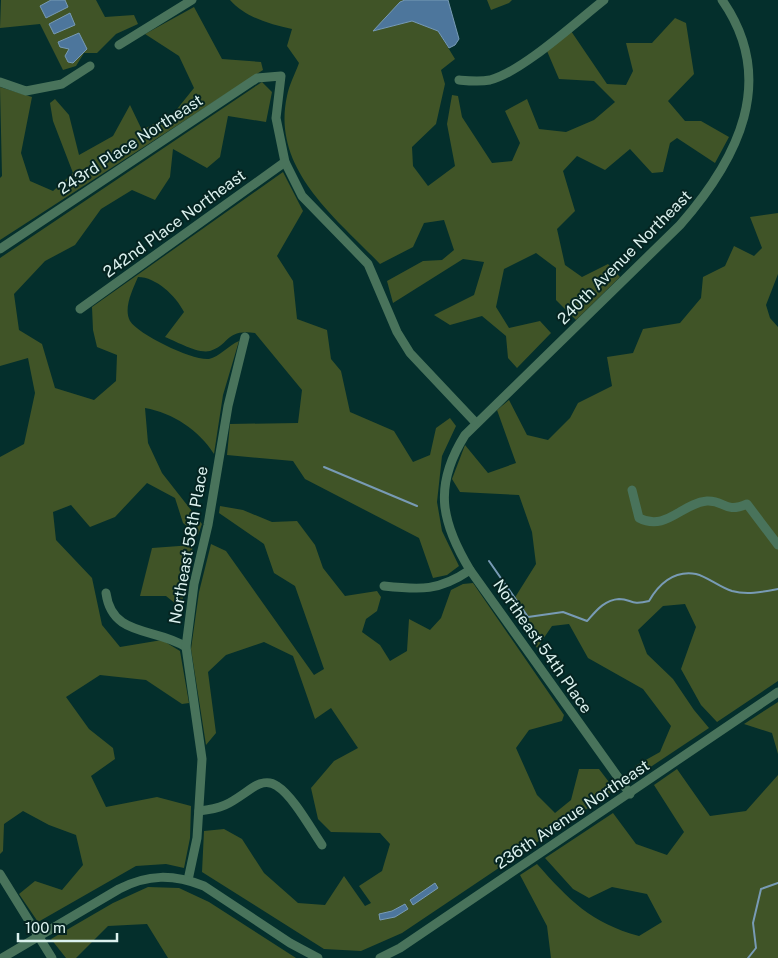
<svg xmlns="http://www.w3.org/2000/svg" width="778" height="958" font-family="'Public Sans',sans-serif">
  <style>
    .green { fill: #405427 }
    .water { fill: #4d769c; stroke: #789bb5 }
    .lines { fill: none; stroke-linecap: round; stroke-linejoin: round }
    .stream { stroke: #789bb5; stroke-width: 2 }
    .minor { stroke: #49735b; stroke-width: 9 }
    .labels { text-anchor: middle; stroke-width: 4; stroke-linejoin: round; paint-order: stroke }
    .street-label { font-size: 16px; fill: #dbf1ee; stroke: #052421 }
  </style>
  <rect width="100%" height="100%" fill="#042f2c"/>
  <g class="green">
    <polygon points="1,0 96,0 105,17 134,15 138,24 116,34 97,53 84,53 76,66 63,70 40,24 0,28"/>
    <path d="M230,0H405L400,2L374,31L412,21L438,31L455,59L441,70L445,84L436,124L412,147L413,166L428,186L455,166L447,124L452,95L458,96L462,117L492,163L512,161L520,143L505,111L527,99L539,129L566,132L594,120L615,102L594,81L559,79L547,51L571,31L607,84L626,85L633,71L626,43H652L675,18L686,23L694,74L668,101L685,121H701L729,137L715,163L677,138L670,143L663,172L652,173L630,149L605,170L577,156L563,171L575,211L557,229L565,265L582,277L608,264L620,277L576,320L556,300V268L536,253L504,269L496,307L509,328L540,321L551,333L517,368L508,358L506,336L482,316L450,325L434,315L474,295L484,262L463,259L393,303L387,281L423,261L442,260L454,250L444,220L424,223L413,247L380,264C335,217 271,169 287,96C289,85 295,74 299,63L287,46L292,29C270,24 246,18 230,0Z"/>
    <polygon points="487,0 512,0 509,3 491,10"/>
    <polygon points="194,7 222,59 261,62 263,70 0,240 0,178 2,176 0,87 32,97 21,153 30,181 53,191 73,173 53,121 50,103 55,99 69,115 79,155 113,136 130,105 142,130 173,114 194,88 179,56 145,34"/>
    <path d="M262,82L272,92L266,122L228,116L220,157L207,168L173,149L170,177L155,200L132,190L101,209L75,245L45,261L14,294L19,330L42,344L55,388L94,400L116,381L117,355L97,347L93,330L92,307L283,172L303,211L277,256L293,281L297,319L327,330L331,359L341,371L350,412L394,431L413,462L430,455L436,428L450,418L456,426L442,456L437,502L442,531L459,566L447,575L433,578L419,538L305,479L293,461L227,455L230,424L298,423L302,390L255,333C225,329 230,345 210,351C197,354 176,341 165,337L184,312C176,296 156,277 138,277C133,289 123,308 130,321C139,335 193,361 209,359C219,357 229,345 239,341L223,395L214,454C199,430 173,413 145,408L148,443L162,473L202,524L198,535L183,523L175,498L147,483L115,517L90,527L71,505L53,512L56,540L92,578L102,625L120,647L162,640L180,651L189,703L182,704L146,680L100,675L66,697L89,729L113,748L115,759L91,776L106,807L157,797L191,806L190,838L184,868L166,864L136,866L38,922L19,894L35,881L62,890L83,865L76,835L49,825L23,811L4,824L3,851L0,854V457L24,444L35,393L28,358L0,366V258Z"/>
    <polygon points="778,213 778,274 766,305 770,318 778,327 778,681 717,722 701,705 681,669 696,627 685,604 663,606 638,630 647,654 673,679 694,710 709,728 634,778 635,766 660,752 671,726 643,689 588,658 569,624 552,626 537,648 509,607 536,564 532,532 519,495 460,492 452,479 465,445 488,473 516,463 497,410 509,400 527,435 548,440 570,418 578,403 612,386 607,357 633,353 643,329 680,323 701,298 703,277 725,266 734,246 754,256 762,248 750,217"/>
    <polygon points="220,506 243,510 272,522 297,521 315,545 323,568 345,596 377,591 381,597 377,611 366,619 362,632 380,645 390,661 407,651 409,619 430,630 441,618 451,590 463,584 473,583 564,715 562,721 529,730 516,748 537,795 555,813 571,800 579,769 599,769 615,790 402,933 361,951 324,949 202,872 204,831 224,829 242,839 264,873 298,903 325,905 344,876 365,906 371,903 359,886 382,871 390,844 380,833 331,832 318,819 311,788 334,761 358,748 331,708 315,719 293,656 264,642 226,655 208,672 216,733 206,745 191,649 199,592 211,544 226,551 314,675 324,669 295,586 274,573 264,544 219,513"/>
    <polygon points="193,545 181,608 166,596 140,596 152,548"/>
    <polygon points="778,702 778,754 772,733 744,724"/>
    <path d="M677,769L710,816L746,811L778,775V958H551L547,926L520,875L537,864C569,900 591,923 639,936L662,922L647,894L612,887L589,898L573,889L545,858L613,813L636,844L667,855L684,832L654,785Z"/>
    <polygon points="148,887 179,888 209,902 296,958 168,958 147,924 108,926 76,958 66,958 51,939 113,903"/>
  </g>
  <g class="water">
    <polygon points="51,0 65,0 68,7 46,18 40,6"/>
    <polygon points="405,0 448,0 459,39 455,45 449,48 438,31 412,21 373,31 400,2"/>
    <polygon points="70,13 75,25 54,34 49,24"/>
    <polygon points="79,33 87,49 73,63 68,62 65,56 69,49 60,47 58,42"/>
    <polygon points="435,883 438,888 413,905 410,900"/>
    <polygon points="405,904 408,909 395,917 380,920 379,914 392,911"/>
  </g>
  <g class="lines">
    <g class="stream">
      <polyline points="324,467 417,506"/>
      <path d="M489,561L528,617L563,612L587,621C596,611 604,600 619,599C632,599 630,606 649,601C659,584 673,570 696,574C708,577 719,587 732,591C747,595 762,592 778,589"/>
      <polyline points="748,958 756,948 753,923 761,889 778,883"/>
    </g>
    <g class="minor">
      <polyline points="119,45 192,0"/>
      <path d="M459,80C470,81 479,82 490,80C522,72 576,22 604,0"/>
      <polyline points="0,82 26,91 62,84 90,66"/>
      <polyline points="0,249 257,78 281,76 276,118 285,162 302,196 368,264 397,332 410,353 476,423"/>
      <polyline points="80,309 285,162"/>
      <path d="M632,490L639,518C666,532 682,503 707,501C725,500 724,514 747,504L778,545"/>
      <path d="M384,586C421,590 439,591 470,570"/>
      <path d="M106,593C112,638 156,627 186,647"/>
      <path d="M630,794L470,570C441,522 433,486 465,435L680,225C738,159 778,80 722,0"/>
      <path d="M199,811C226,808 230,803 252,788C259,783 269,780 277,786C293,796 311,829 322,845"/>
      <polyline points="0,874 52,958"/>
      <polyline points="188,880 197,838 202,759 186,647 194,584 208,525 228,406 245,337"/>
      <path d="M2,958L119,889C148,874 173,874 204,886L290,943L318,958"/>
      <polyline points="380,958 400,948 778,692"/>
    </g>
  </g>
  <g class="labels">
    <g class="street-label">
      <text transform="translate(130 144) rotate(-33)" y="6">243rd Place Northeast</text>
      <text transform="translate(174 223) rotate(-36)" y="6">242nd Place Northeast</text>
      <text transform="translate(624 257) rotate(-45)" y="6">240th Avenue Northeast</text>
      <text transform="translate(188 545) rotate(-80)" y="6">Northeast 58th Place</text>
      <text transform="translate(543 646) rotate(55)" y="6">Northeast 54th Place</text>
      <text transform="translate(572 814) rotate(-34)" y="6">236th Avenue Northeast</text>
    </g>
  </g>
  <path d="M18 933v8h99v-8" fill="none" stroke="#dbf1ee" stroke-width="2.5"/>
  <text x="25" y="933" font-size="15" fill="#dbf1ee" stroke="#052421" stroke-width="4" paint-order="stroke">100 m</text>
</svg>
